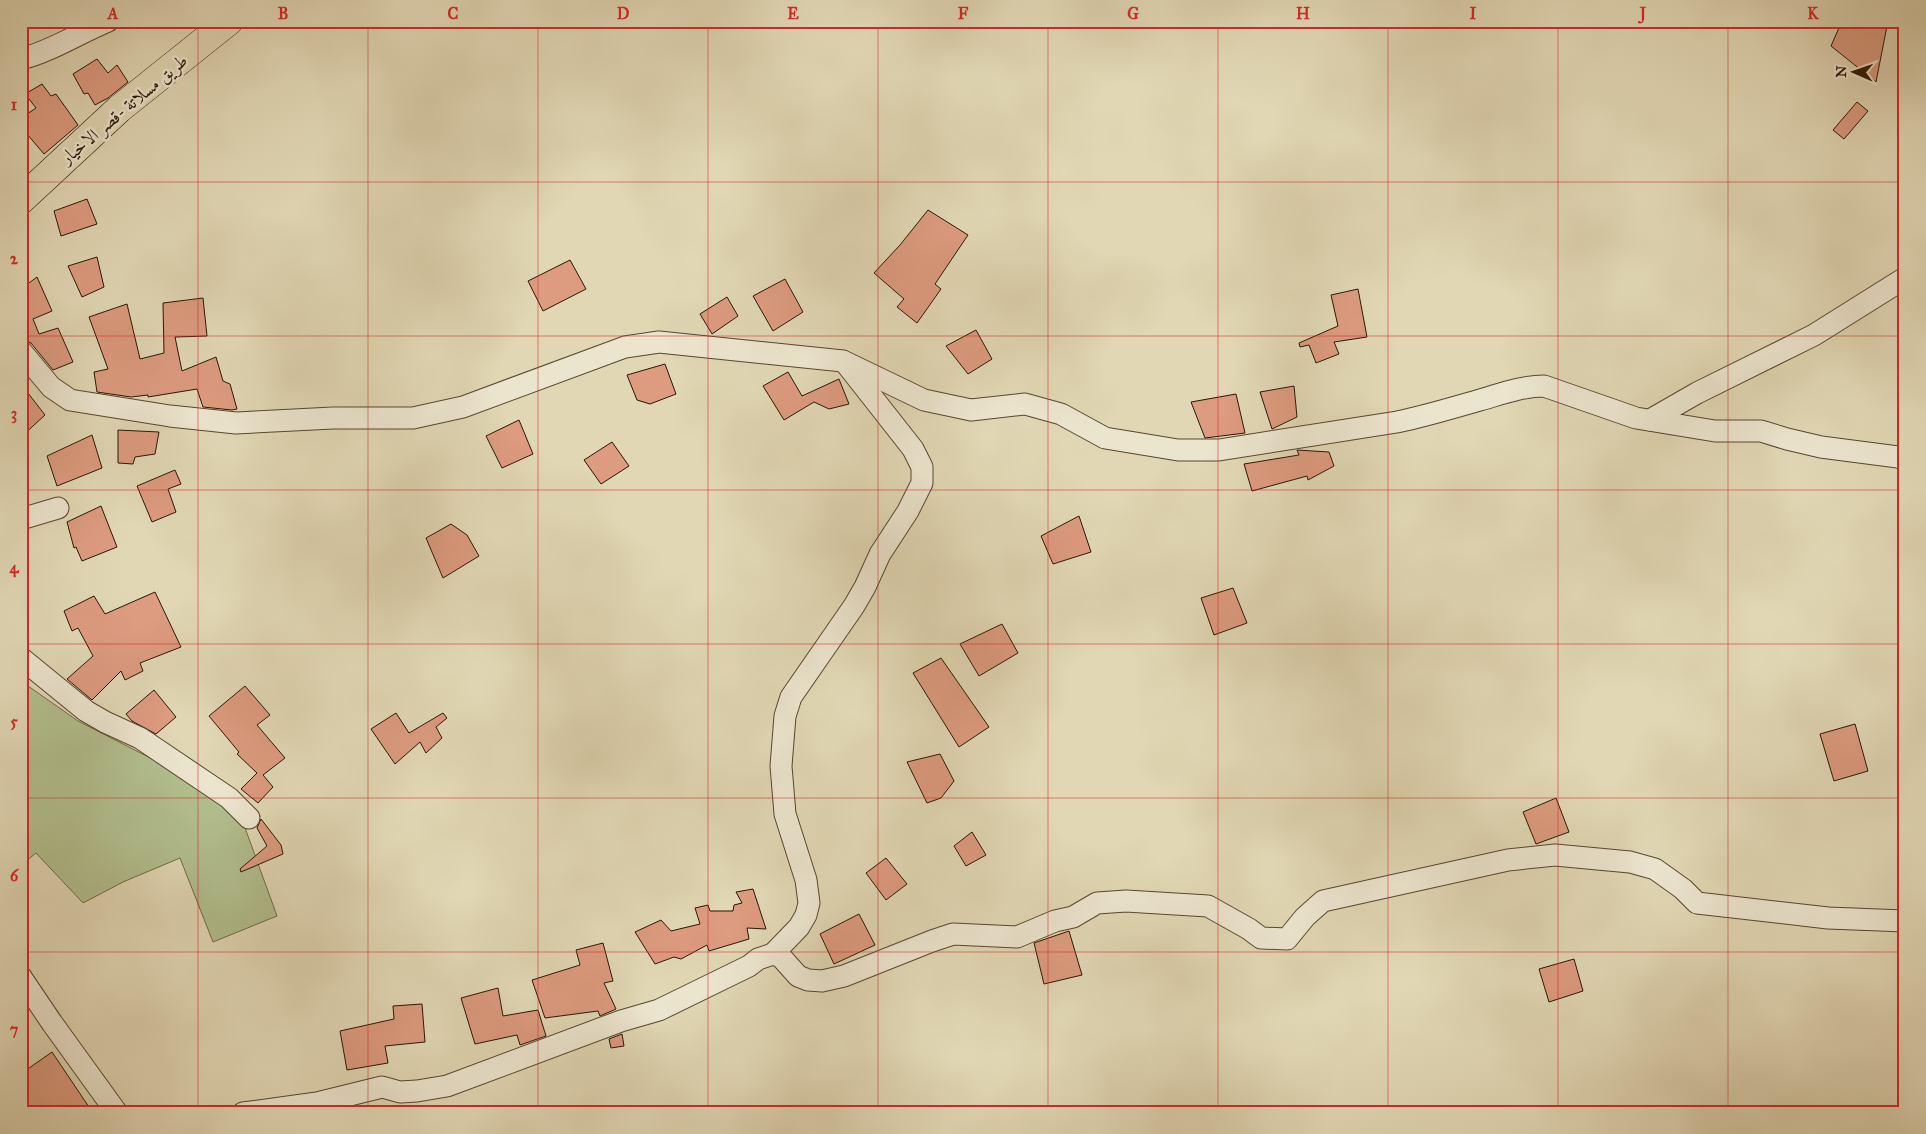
<svg xmlns="http://www.w3.org/2000/svg" width="1926" height="1134" font-family="'IM FELL Great Primer',Amiri,serif">
  <style>
    .green { fill: #b2be8d; stroke: #6e6a48 }
    .building { fill: #dd9b7f; stroke: #2a1603 }
    .lines { fill: none; stroke-linecap: round; stroke-linejoin: round }
    .minor-casing { stroke: #58462f; stroke-width: 23 }
    .major-casing { stroke: #2a1603; stroke-width: 29 }
    .minor { stroke: #ece5ce; stroke-width: 21 }
    .major { stroke: #e1d7b4; stroke-width: 28 }
    .grid { fill: none; stroke: #d62828; stroke-width: 1; stroke-opacity: 0.55 }
    .labels { text-anchor: middle; stroke-width: 5; stroke-linejoin: round; paint-order: stroke }
    .street-label { font-size: 18px; fill: #2a1603; stroke: #ece5ce }
    .neatline { fill: none; stroke: #d62828; stroke-width: 2 }
    .grid-label { font-size: 16px; text-anchor: middle; font-weight: bold; fill: #d62828 }
  </style>
  <rect width="100%" height="100%" fill="#e1d7b4"/>
  <filter id="stains"><feTurbulence type="fractalNoise" baseFrequency=".004" numOctaves="4"/><feColorMatrix values="0 0 0 0 .2 0 0 0 0 .09 0 0 0 0 .02 0 0 0 .5 -.17"/></filter>
  <radialGradient id="worn" r=".72"><stop offset=".6" stop-color="#630" stop-opacity="0"/><stop offset="1" stop-color="#630" stop-opacity=".3"/></radialGradient>
  <polygon class="green" points="21,681 78,721 168,767 240,814 277,916 213,942 180,858 123,882 83,903 36,853 21,865"/>
  <g class="building">
    <polygon points="1842,21 1888,21 1876,82 1831,46"/>
    <polygon points="97,59 108,73 117,65 128,82 108,98 95,105 88,93 84,94 73,74"/>
    <polygon points="42,84 51,96 56,94 78,125 44,154 21,127 21,118 36,108 25,94"/>
    <polygon points="1857,102 1868,111 1844,139 1833,130"/>
    <polygon points="87,199 97,224 61,236 54,211"/>
    <polygon points="928,210 968,235 935,284 941,289 917,323 897,307 904,299 874,273 900,245"/>
    <polygon points="97,257 104,287 82,297 68,266"/>
    <polygon points="570,260 586,289 543,311 528,281"/>
    <polygon points="37,277 52,311 33,319 39,334 58,328 73,362 53,370 31,343 21,339 21,289"/>
    <polygon points="785,279 803,312 773,331 753,296"/>
    <polygon points="1358,289 1367,337 1334,342 1339,354 1316,363 1309,345 1300,347 1299,343 1338,326 1331,295"/>
    <polygon points="727,297 738,316 712,334 700,314"/>
    <polygon points="203,298 207,336 175,337 182,371 216,357 223,381 230,384 237,409 232,410 203,407 197,389 148,397 148,395 131,397 97,392 94,372 108,369 89,317 127,304 140,359 164,353 163,303"/>
    <polygon points="976,330 992,359 968,374 946,346"/>
    <polygon points="665,364 676,394 650,404 637,400 627,375"/>
    <polygon points="788,372 802,396 839,379 849,404 829,409 814,402 784,420 763,386"/>
    <polygon points="21,384 45,415 21,437"/>
    <polygon points="1294,386 1297,417 1272,429 1260,392"/>
    <polygon points="1236,394 1245,433 1205,438 1191,402"/>
    <polygon points="519,420 533,454 502,468 486,436"/>
    <polygon points="118,430 159,432 155,454 135,457 133,464 118,463"/>
    <polygon points="92,435 102,468 57,486 47,456"/>
    <polygon points="612,442 629,466 601,484 584,460"/>
    <polygon points="1297,450 1329,452 1334,466 1308,480 1307,476 1252,491 1244,464 1299,455"/>
    <polygon points="175,470 181,484 168,489 176,512 152,522 137,486"/>
    <polygon points="101,506 117,547 82,561 76,547 74,548 67,522"/>
    <polygon points="1079,516 1091,552 1053,564 1041,536"/>
    <polygon points="451,524 467,535 479,556 443,578 426,538"/>
    <polygon points="1233,588 1247,623 1214,635 1201,598"/>
    <polygon points="155,592 181,647 140,663 143,671 125,680 121,671 92,700 67,679 93,656 78,628 72,631 64,611 94,596 105,614"/>
    <polygon points="1002,624 1018,653 979,676 960,644"/>
    <polygon points="941,658 989,727 959,747 913,673"/>
    <polygon points="245,686 270,715 257,725 285,758 263,775 273,787 258,803 241,789 257,773 237,754 239,752 209,716"/>
    <polygon points="154,690 176,717 156,734 132,721 126,714"/>
    <polygon points="396,713 409,733 443,713 447,718 436,727 442,738 426,753 420,742 395,764 371,729"/>
    <polygon points="1855,724 1868,771 1834,781 1820,734"/>
    <polygon points="940,754 954,781 941,798 927,803 907,762"/>
    <polygon points="1556,798 1569,832 1536,844 1523,812"/>
    <polygon points="261,819 281,845 283,854 241,872 240,869 267,846 257,828"/>
    <polygon points="972,832 986,855 966,866 954,846"/>
    <polygon points="886,858 907,884 886,900 866,873"/>
    <polygon points="753,889 766,929 747,928 749,939 709,951 707,945 681,959 674,957 655,964 635,932 661,920 671,931 700,924 695,908 708,905 710,911 733,911 734,905 742,903 736,892"/>
    <polygon points="859,914 875,945 834,964 820,934"/>
    <polygon points="1069,931 1082,975 1044,984 1034,943"/>
    <polygon points="603,943 613,981 604,983 616,1009 600,1016 598,1011 545,1018 532,980 580,965 576,950"/>
    <polygon points="1574,959 1583,991 1549,1002 1539,969"/>
    <polygon points="498,988 503,1016 538,1010 546,1036 520,1045 517,1035 475,1044 461,998"/>
    <polygon points="422,1004 425,1042 385,1046 388,1063 347,1070 340,1031 394,1019 393,1006"/>
    <polygon points="622,1034 624,1046 611,1048 609,1039"/>
    <polygon points="52,1052 93,1113 21,1113 21,1084 27,1080 22,1073"/>
  </g>
  <g class="lines">
    <defs>
      <g id="minor">
        <path d="M21,59C52,51 79,33 108,21"/>
        <path d="M21,351L51,387L70,400L170,416L236,423L333,418H413L463,407L625,347L659,342L843,361L924,400L971,410L1025,404L1061,414L1105,438L1178,450H1219L1397,422C1426,416 1452,408 1480,400C1501,394 1522,386 1544,386L1636,418L1715,431H1761L1787,439L1821,447L1898,457L1905,460"/>
        <polyline points="1650,420 1697,393 1814,335 1905,278"/>
        <polyline points="21,519 58,508"/>
        <polyline points="21,658 86,711 105,722 140,738 229,798 249,818"/>
        <polyline points="773,954 799,927 806,915 809,903 806,880 785,814 781,766 785,716 791,697 854,606 865,587 880,554 908,511 922,483 922,467 913,449 847,365"/>
        <polyline points="21,977 52,1023 117,1113"/>
        <polyline points="243,1113 317,1103 382,1087 400,1092 417,1091 447,1086 621,1021 659,1010 749,966 758,959 773,954 781,957 798,976 808,980 822,981 844,976 932,941 953,934 1017,937 1055,921 1073,917 1097,903 1126,901 1208,906 1249,929 1261,938 1287,939 1305,917 1323,901 1508,860 1555,855 1630,862 1655,869 1683,889 1697,903 1828,918 1905,921"/>
      </g>
      <polyline id="major" points="21,200 119,109 229,21"/>
    </defs>
    <use href="#minor" class="minor-casing"/>
    <use href="#major" class="major-casing"/>
    <use href="#minor" class="minor"/>
    <use href="#major" class="major"/>
  </g>
  <path class="grid" d="M198,21V1113M368,21V1113M538,21V1113M708,21V1113M878,21V1113M1048,21V1113M1218,21V1113M1388,21V1113M1558,21V1113M1728,21V1113M21,182H1905M21,336H1905M21,490H1905M21,644H1905M21,798H1905M21,952H1905"/>
  <g class="labels">
    <g class="street-label">
      <text transform="translate(124 109) rotate(-40)" y="6">طريق مسلاتة -قصر الاخيار</text>
    </g>
  </g>
  <rect width="1926" height="1134" fill="none" stroke="#e1d7b4" stroke-width="55"/>
  <g transform="translate(1854 72) rotate(272)" stroke="#ece5ce" stroke-width="4" paint-order="stroke">
  <path d="M0-4L9 19L0 12L-9 19Z" fill="#2a1603"/>
  <text y="-8" font-size="14" font-weight="bold" text-anchor="middle" fill="#2a1603">N</text>
  </g>
  <rect x="28" y="28" width="1870" height="1078" class="neatline"/>
  <g class="grid-label">
    <text x="113" y="19">A</text>
    <text x="283" y="19">B</text>
    <text x="453" y="19">C</text>
    <text x="623" y="19">D</text>
    <text x="793" y="19">E</text>
    <text x="963" y="19">F</text>
    <text x="1133" y="19">G</text>
    <text x="1303" y="19">H</text>
    <text x="1473" y="19">I</text>
    <text x="1643" y="19">J</text>
    <text x="1813" y="19">K</text>
    <text x="14" y="110">1</text>
    <text x="14" y="264">2</text>
    <text x="14" y="419">3</text>
    <text x="14" y="573">4</text>
    <text x="14" y="727">5</text>
    <text x="14" y="881">6</text>
    <text x="14" y="1035">7</text>
  </g>
  <rect width="100%" height="100%" filter="url(#stains)"/>
  <rect width="100%" height="100%" fill="url(#worn)"/>
</svg>
